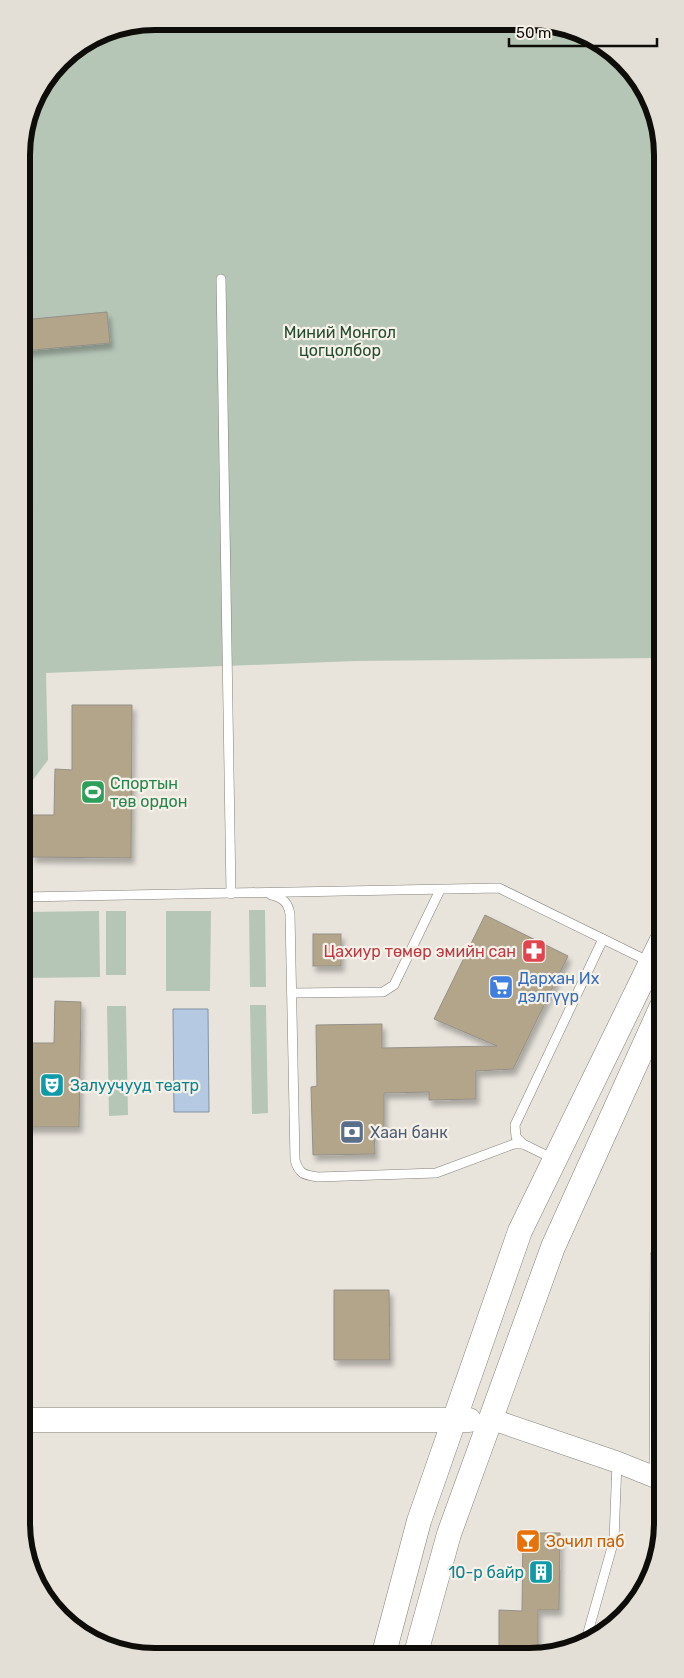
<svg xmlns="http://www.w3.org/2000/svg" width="684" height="1678" font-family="Rubik,sans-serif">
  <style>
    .green { fill: #b5c6b7 }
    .water { fill: #b5cae2; stroke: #8391a1 }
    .building { fill: #b3a589; stroke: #949089; filter: url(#shadow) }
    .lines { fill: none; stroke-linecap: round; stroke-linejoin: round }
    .service-casing { stroke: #848179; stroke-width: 10 }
    .tertiary-casing { stroke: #848179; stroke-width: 22 }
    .secondary-casing { stroke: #848179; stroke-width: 25 }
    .service { stroke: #fff; stroke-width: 9 }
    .tertiary { stroke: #fff; stroke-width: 21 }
    .secondary { stroke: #fff; stroke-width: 24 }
    .rail { stroke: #716f69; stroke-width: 4; stroke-dasharray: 2.5 5; stroke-linecap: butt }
    .labels { text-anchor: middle; stroke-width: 4.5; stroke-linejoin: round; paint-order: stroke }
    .park-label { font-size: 16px; fill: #224c2d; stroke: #f6f1e9 }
    .leisure-label { font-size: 16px; fill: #27864d; stroke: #f6f1e9; text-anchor: start }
    .health-label { font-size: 16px; fill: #be3a42; stroke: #f6f1e9; text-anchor: end }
    .shop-label { font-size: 16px; fill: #366cbe; stroke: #f6f1e9; text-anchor: start }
    .culture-label { font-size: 16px; fill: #0d838f; stroke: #f6f1e9; text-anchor: start }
    .service-label { font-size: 16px; fill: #4e5e75; stroke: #f6f1e9; text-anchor: start }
    .food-label { font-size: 16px; fill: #c56008; stroke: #f6f1e9; text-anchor: start }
    .rim { fill: none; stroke: #0e0d0a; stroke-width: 6 }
  </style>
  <defs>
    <filter id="shadow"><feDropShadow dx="3" dy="5.5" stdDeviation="2.5" flood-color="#0004"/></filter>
  </defs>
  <rect width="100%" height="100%" fill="#e8e4dc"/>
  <g class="green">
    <polygon points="155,21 555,24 623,60 658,121 660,658 356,661 46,673 48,760 23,793 22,146 35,95 67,55 104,31"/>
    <polygon points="249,910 265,910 266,987 250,987"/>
    <polygon points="99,911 100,977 24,978 24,912"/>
    <rect x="106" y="911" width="20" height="64"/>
    <polygon points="166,911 211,911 210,991 166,991"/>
    <polygon points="250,1005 266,1005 268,1113 252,1114"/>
    <polygon points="107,1006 126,1006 128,1115 109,1116"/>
  </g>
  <polygon class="water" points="173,1009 208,1009 209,1112 174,1112"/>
  <g class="building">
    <polygon points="107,312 110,343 22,351 22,320"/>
    <polygon points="72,705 132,705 131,858 32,857 33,815 54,815 55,769 72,770"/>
    <polygon points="485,915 568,956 513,1069 476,1071 476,1099 429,1100 429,1092 384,1093 384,1130 374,1130 375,1154 313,1155 311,1087 317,1086 316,1025 382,1024 382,1048 497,1046 434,1019"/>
    <rect x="313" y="934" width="28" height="32"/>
    <polygon points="55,1001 81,1002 79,1127 24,1127 24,1043 54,1043"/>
    <polygon points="334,1290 389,1290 390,1360 334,1360"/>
    <polygon points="523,1533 560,1533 559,1610 538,1610 538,1652 499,1653 499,1610 522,1611"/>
  </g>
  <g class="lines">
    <defs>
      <g id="service">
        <polyline points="221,279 231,894"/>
        <path d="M271,895C283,898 288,902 290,914L295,1160C299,1174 304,1175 318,1177L436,1173L514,1144H523"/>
        <polyline points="24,897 499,888 650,962"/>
        <polyline points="292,993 383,992 394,985 440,890"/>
        <polyline points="644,1050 661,1060"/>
        <polyline points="554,1159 523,1144 516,1137 515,1125 603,939"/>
        <polyline points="654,1476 655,1255"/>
        <polyline points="585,1643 614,1540 617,1462"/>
      </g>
      <polyline id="tertiary" points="491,1419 617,1462 662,1480"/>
      <g id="secondary">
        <polyline points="25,1420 469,1420"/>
        <polyline points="384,1653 419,1521 520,1231 661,942"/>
        <polyline points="416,1653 449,1534 553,1247 661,1008"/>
      </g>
    </defs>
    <use href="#service" class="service-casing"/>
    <use href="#tertiary" class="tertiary-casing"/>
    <use href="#secondary" class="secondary-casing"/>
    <use href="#service" class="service"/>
    <use href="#tertiary" class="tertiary"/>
    <use href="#secondary" class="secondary"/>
    <polyline class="rail" points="66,55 108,31"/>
  </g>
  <defs>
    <symbol id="stadium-square" viewBox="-11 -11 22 22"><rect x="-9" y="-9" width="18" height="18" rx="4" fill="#2e9e5b" stroke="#f6f1e9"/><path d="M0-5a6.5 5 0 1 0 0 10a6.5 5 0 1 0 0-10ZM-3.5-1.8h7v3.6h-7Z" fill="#fff"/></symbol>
    <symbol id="pharmacy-square" viewBox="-11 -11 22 22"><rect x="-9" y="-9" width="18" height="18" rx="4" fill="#e0444e" stroke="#f6f1e9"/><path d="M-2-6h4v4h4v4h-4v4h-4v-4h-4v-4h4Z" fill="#fff"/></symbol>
    <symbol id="supermarket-square" viewBox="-11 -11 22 22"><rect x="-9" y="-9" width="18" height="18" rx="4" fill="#3f7fe0" stroke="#f6f1e9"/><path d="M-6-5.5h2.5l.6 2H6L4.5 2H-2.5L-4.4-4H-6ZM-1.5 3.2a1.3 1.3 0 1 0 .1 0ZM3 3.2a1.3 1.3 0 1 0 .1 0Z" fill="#fff"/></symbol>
    <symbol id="theatre-square" viewBox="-11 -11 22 22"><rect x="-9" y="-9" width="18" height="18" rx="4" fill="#0f9aa8" stroke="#f6f1e9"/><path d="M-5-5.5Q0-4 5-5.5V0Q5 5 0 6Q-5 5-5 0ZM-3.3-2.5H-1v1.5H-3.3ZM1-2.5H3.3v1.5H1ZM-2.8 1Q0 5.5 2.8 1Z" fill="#fff"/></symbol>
    <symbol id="bank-square" viewBox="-11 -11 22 22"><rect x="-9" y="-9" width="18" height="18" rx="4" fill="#5c6f8a" stroke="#f6f1e9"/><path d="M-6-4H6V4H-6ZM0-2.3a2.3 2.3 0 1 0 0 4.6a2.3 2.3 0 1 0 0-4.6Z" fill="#fff"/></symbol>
    <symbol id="bar-square" viewBox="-11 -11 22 22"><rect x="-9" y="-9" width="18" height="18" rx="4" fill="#e8710a" stroke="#f6f1e9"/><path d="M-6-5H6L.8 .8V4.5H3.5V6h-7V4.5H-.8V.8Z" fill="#fff"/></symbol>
    <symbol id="building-square" viewBox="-11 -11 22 22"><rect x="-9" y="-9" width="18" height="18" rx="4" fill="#0f9aa8" stroke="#f6f1e9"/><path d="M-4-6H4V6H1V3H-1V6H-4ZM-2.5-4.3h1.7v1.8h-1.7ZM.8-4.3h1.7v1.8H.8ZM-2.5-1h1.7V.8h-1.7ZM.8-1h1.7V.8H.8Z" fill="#fff"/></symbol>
  </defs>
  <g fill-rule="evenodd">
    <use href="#stadium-square" x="79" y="778" width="28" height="28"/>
    <use href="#pharmacy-square" x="520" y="937" width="28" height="28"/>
    <use href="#supermarket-square" x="487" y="973" width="28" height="28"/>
    <use href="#theatre-square" x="38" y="1071" width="28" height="28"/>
    <use href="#bank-square" x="338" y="1118" width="28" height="28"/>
    <use href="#bar-square" x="514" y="1527" width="28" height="28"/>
    <use href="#building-square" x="527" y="1558" width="28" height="28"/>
  </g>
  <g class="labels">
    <g class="park-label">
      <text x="340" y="338">Миний Монгол<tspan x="340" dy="18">цогцолбор</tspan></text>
    </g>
    <g class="leisure-label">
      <text x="110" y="789">Спортын<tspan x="110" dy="18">төв ордон</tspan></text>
    </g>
    <g class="health-label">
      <text x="516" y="957">Цахиур төмөр эмийн сан</text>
    </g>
    <g class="shop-label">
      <text x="518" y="984">Дархан Их<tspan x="518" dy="18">дэлгүүр</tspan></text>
    </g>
    <g class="culture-label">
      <text x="70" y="1091">Залуучууд театр</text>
      <text x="524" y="1578" text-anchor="end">10-р байр</text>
    </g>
    <g class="service-label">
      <text x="370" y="1138">Хаан банк</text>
    </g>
    <g class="food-label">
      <text x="546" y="1547">Зочил паб</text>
    </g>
  </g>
  <path d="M0 0H684V1678H0ZM155 30H529A125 125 0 0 1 654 155V1523A125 125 0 0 1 529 1648H155A125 125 0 0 1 30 1523V155A125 125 0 0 1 155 30Z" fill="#e3dfd7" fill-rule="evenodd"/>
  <path class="rim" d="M155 30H529A125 125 0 0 1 654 155V1523A125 125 0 0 1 529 1648H155A125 125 0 0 1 30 1523V155A125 125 0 0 1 155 30Z"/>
  <path d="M509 38v8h148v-8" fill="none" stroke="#0e0d0a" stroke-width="2.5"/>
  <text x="516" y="38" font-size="15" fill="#0e0d0a" stroke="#f6f1e9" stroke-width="4" paint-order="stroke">50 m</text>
</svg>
